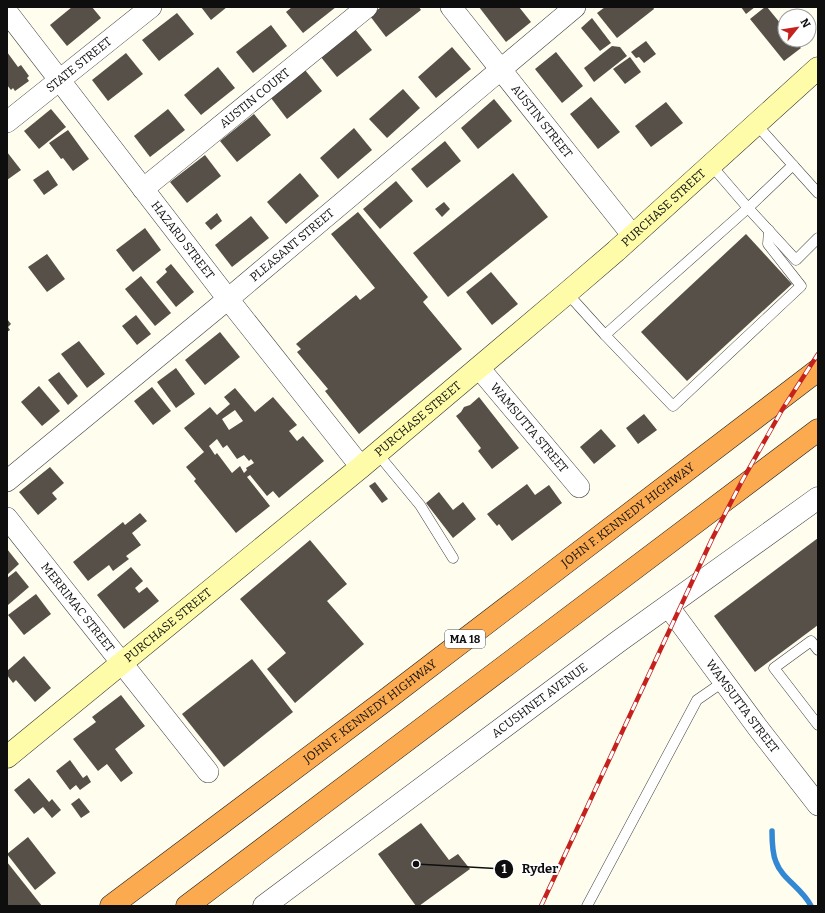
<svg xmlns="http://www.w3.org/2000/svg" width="825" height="913" font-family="Bitter,serif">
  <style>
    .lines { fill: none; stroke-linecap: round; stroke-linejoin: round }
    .stream { stroke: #3388d4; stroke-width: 5.5 }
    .building { fill: #575049; fill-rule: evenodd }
    .service-casing { stroke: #414141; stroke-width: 11 }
    .minor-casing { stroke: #414141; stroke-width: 22 }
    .tertiary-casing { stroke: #414141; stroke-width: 23 }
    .secondary-casing { stroke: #303030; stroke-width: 23 }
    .motorway-casing { stroke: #1f1f1f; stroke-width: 23 }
    .service { stroke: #fff; stroke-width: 10 }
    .minor { stroke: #fff; stroke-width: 21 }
    .tertiary { stroke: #fff; stroke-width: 22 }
    .secondary { stroke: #fffca9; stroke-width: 22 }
    .motorway { stroke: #fbaa50; stroke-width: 22 }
    .rail-casing { stroke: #c5221e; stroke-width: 4.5 }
    .rail { stroke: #fff; stroke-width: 3; stroke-dasharray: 9; stroke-linecap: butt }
    .labels { text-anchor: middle; stroke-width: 4; stroke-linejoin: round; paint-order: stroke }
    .shield { fill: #fff; stroke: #565656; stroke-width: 1 }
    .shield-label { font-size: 11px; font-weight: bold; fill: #0e0e0e }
    .street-label { font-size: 12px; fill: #0e0e0e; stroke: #fff }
    .leader { fill: none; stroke: #0e0e0e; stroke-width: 1.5 }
    .callout-dot { fill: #0e0e0e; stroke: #fff; stroke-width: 1.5 }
    .mark-label { font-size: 12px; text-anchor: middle; font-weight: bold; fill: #fff }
    .callout-label { font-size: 13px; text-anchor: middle; font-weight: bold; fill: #0e0e0e; stroke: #fff; stroke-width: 4; stroke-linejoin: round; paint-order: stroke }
  </style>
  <rect width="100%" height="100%" fill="#fffdee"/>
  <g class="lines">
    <path class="stream" d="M772,831C772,841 772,853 776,862C782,879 802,888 811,906"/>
  </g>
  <g class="building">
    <polygon points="72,7 92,7 101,18 67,46 50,25"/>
    <polygon points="201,7 227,7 211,20"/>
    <polygon points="292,7 336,7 303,33 286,12"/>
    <polygon points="381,7 419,7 421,10 386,37 370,16"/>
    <polygon points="479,7 519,7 531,22 506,42"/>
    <polygon points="605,7 653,7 654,9 617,38 597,13"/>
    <polygon points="741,7 755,7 746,14"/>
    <polygon points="765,7 767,7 785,29 785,40 794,40 801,48 784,61 750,19"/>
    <polygon points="177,13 194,34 159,61 142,40"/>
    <polygon points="592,18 611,43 600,51 581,28"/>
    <polygon points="271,25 287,46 253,73 236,52"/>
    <polygon points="355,29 372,50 337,77 320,56"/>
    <polygon points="646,41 656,54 644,63 639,57 636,58 631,52"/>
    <polygon points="612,46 620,47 627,56 594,82 584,68"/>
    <polygon points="452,47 471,69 436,98 418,77"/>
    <polygon points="7,52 18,67 21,65 29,76 27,78 29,81 15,91 13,88 11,90 7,85"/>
    <polygon points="556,52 583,86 562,103 535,69"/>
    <polygon points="126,53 143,74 108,101 92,80"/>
    <polygon points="630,57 641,72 625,84 613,69"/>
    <polygon points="218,67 235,88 201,115 184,95"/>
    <polygon points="305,70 322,91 287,119 271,98"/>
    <polygon points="403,89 420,108 387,138 369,119"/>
    <polygon points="591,97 620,132 598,149 570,114"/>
    <polygon points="494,99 512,121 478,149 461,128"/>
    <polygon points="666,102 683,123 651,147 635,126"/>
    <polygon points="51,109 66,127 39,149 24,131"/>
    <polygon points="168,109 185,130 150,157 134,136"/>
    <polygon points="254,114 271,135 237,162 220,141"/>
    <polygon points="354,128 372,150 338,179 320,158"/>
    <polygon points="68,130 89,159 73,171 63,158 61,159 49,143"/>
    <polygon points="445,141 461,161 427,188 411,169"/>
    <polygon points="7,152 21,170 7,180"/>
    <polygon points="205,155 221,176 187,203 170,182"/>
    <polygon points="48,170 58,185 44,195 33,180"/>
    <polygon points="300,173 319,196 286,224 267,202"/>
    <polygon points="513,173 548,217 448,297 413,253"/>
    <polygon points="396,181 413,201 380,229 363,209"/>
    <polygon points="444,202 450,209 442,217 435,209"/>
    <polygon points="358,212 428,297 423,302 462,349 359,434 325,391 328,389 297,352 301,349 296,344 356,295 360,300 375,288 331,234"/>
    <polygon points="217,213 222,221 211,230 205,223"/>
    <polygon points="251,216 269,238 232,267 215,245"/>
    <polygon points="145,228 161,250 133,272 116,250"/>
    <polygon points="746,234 792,284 687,381 641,332"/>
    <polygon points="47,254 65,279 47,292 28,267"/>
    <polygon points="171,264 194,292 176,307 156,282 167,272 165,269"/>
    <polygon points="491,272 518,304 492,325 466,292"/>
    <polygon points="141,276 171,313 155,326 125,289"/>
    <polygon points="136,315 151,334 137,345 122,326"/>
    <polygon points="7,319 11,324 8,327 10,330 7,332"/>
    <polygon points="220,332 240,357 205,385 185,360"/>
    <polygon points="79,341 105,374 87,388 61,354"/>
    <polygon points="176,368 195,394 176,408 157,382"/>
    <polygon points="59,372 78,396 68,405 48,380"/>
    <polygon points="39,386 60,411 42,426 21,402"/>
    <polygon points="152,387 171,411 153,425 134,401"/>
    <path d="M235,388L255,412L273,397L297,425L289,431L297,441L303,436L324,461L279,498L273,491L267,496L250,475L247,477L270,506L236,533L194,481L196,479L186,467L204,452L184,428L210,407L217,415L230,404L224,397ZM235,410L243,421L229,430L222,419ZM217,439L223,448L227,445L237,459L244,455L249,461L251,459L254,463L246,468L247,470L244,473L240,466L232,473L217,453L215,455L209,446Z"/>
    <polygon points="479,397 519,448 492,469 478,451 481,448 456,416 461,412 464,407 470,405"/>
    <polygon points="644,414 657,430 638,444 626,428"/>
    <polygon points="601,429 616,446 594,464 580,447"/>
    <polygon points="50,467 64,483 52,493 57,499 38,515 19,492"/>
    <polygon points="375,482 388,499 382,503 369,486"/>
    <polygon points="527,484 535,495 549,485 562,503 512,541 499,524 497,526 487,514"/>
    <polygon points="439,492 453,510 463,502 476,519 453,538 426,503"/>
    <polygon points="140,513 147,521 132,533 141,545 126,556 129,559 113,571 109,565 88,581 73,562 123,522 125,525"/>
    <polygon points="818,538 818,625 755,672 714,616"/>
    <polygon points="310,540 347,584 327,601 364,644 295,703 267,669 286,653 240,599"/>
    <polygon points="7,549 19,564 7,575"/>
    <polygon points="131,567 143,581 135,588 139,593 147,587 159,601 124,629 97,595"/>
    <polygon points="16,571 29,587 8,605 7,578"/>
    <polygon points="36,594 51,614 24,635 8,615"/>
    <polygon points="24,656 51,688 35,702 16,680 13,683 7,675 7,671"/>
    <polygon points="252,659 293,712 224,767 182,714"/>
    <polygon points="121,695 145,726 115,749 133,773 121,782 107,764 98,771 73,739 96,722 92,717"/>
    <polygon points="70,760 83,778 87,775 91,782 80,790 76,785 70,790 56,771"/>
    <polygon points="29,778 49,802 52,799 61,810 52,818 43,807 34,814 14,790"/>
    <polygon points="79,798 90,812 81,818 71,804"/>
    <polygon points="421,823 449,860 458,854 470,869 419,906 416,906 378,854"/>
    <polygon points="28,837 56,873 35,890 7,854"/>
    <polygon points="7,862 42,906 7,906"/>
  </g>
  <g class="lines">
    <defs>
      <g id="service">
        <polyline points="756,124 818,193"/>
        <polyline points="793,165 748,208 796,260 818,238"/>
        <polyline points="567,293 605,335 748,208 711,165"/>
        <polyline points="605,335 673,406 801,286 768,244 769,230"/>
        <polyline points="377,453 420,505 453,558"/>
        <polyline points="818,650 811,641 774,668 818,725"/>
        <polyline points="587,906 697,700 723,682"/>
      </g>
      <g id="minor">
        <path id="s1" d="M451,7L633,236"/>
        <path id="s2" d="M7,12L228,299L361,467"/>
        <path id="s3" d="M7,122L151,7"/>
        <path id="s4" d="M143,189L367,7"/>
        <path id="s5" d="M479,368L579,487"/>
        <path id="s6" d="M7,481L228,299L575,7"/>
        <path id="s7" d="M7,518L208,772"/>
        <path id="s8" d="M668,606L758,728L818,805"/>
      </g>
      <g id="tertiary">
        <path id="s9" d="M264,906L619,641L818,498"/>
      </g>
      <g id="secondary">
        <path id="s10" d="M7,757L361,467L567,293L616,251L818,68"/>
      </g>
      <g id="motorway">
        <path id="s11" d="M111,906L383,702L818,370"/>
        <polyline points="187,906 818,430"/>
      </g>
    </defs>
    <use href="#service" class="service-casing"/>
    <use href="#minor" class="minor-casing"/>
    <use href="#tertiary" class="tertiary-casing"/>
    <use href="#secondary" class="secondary-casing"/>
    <use href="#motorway" class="motorway-casing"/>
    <use href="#service" class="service"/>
    <use href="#minor" class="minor"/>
    <use href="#tertiary" class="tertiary"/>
    <use href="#secondary" class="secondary"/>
    <use href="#motorway" class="motorway"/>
    <defs>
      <polyline id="rail" points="541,906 712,539 742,481 782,410 818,354"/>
    </defs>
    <use href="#rail" class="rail-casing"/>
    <use href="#rail" class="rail"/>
  </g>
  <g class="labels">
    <rect class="shield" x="445" y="630" width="40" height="18" rx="3"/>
    <g class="shield-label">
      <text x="465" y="643">MA 18</text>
    </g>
    <g class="street-label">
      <text dy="4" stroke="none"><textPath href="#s3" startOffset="92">STATE STREET</textPath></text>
      <text dy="4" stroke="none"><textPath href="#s4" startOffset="144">AUSTIN COURT</textPath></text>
      <text dy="4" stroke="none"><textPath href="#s1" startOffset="146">AUSTIN STREET</textPath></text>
      <text dy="4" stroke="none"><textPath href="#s10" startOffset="856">PURCHASE STREET</textPath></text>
      <text dy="4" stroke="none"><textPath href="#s2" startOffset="288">HAZARD STREET</textPath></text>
      <text dy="4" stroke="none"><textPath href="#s6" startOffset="370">PLEASANT STREET</textPath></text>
      <text dy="4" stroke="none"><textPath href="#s10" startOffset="532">PURCHASE STREET</textPath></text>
      <text dy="4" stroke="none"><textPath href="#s5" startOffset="78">WAMSUTTA STREET</textPath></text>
      <text dy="4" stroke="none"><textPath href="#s11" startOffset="648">JOHN F. KENNEDY HIGHWAY</textPath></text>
      <text dy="4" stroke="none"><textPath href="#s7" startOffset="114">MERRIMAC STREET</textPath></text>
      <text dy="4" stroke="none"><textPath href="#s10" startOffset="208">PURCHASE STREET</textPath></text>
      <text dy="4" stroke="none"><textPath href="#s9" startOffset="344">ACUSHNET AVENUE</textPath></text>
      <text dy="4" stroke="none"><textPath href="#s8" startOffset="125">WAMSUTTA STREET</textPath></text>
      <text dy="4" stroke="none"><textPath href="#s11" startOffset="324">JOHN F. KENNEDY HIGHWAY</textPath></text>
    </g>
  </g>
  <path class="leader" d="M416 864L504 869"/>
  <g class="callout-dot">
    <circle cx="416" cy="864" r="4"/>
    <circle cx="504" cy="869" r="10"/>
  </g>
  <g class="mark-label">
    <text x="504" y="873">1</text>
  </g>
  <g class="callout-label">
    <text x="540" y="873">Ryder</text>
  </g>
  <rect width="825" height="913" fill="none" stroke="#0e0e0e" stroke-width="16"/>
  <g transform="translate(797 28) rotate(60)"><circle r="19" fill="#ffffff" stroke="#9f9f9f"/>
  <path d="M0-3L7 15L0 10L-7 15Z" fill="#c5221e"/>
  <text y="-6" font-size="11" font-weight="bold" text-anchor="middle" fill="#0e0e0e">N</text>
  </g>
</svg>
